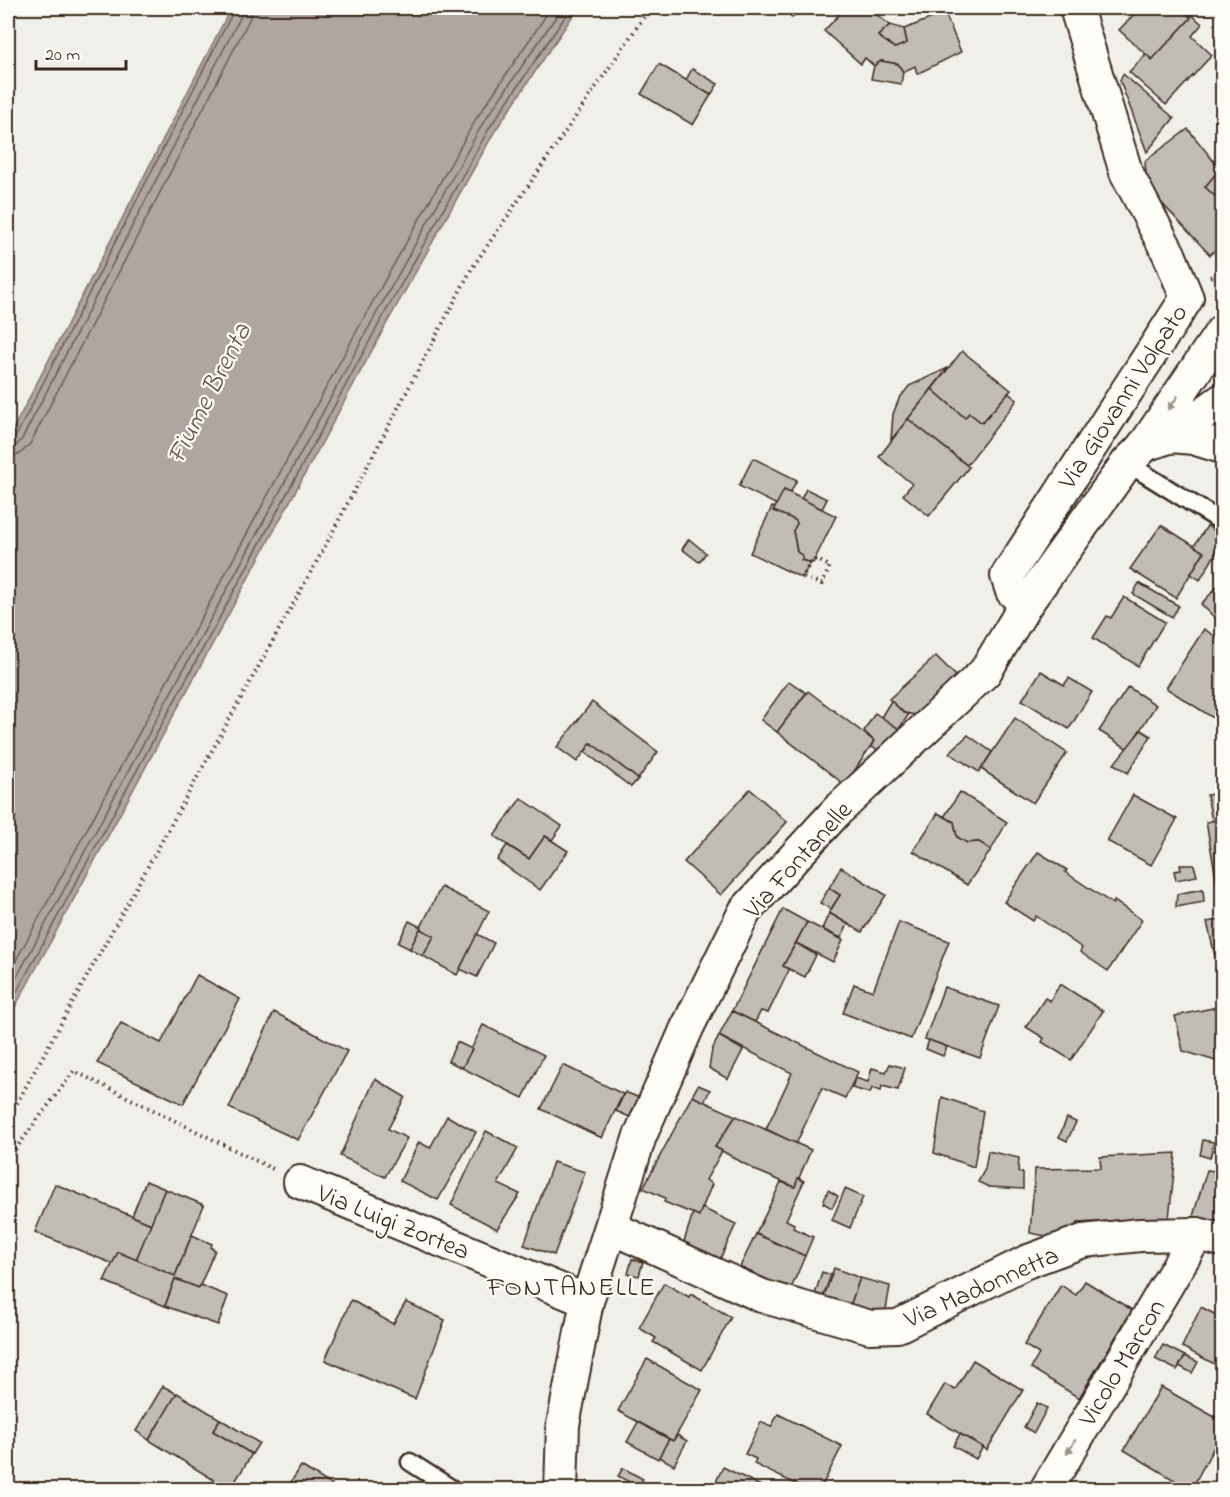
<svg xmlns="http://www.w3.org/2000/svg" width="1230" height="1497" font-family="'Indie Flower',sans-serif">
  <style>
    .water { fill: #aea69f; stroke: #80746b; stroke-width: 1.5 }
    .lines { fill: none; stroke-linecap: round; stroke-linejoin: round }
    .shore { stroke: #695c52; stroke-width: 1.5 }
    .building { fill: #c1bcb4; stroke: #3b2a1e; stroke-width: 1.5 }
    .service-casing { stroke: #3b2a1e; stroke-width: 21 }
    .minor-casing { stroke: #3b2a1e; stroke-width: 36 }
    .path { stroke: #3b2a1e; stroke-width: 4; stroke-dasharray: 1.5 4.5; stroke-linecap: butt }
    .service { stroke: #fdfcf7; stroke-width: 16 }
    .minor { stroke: #fdfcf7; stroke-width: 32 }
    .oneway { fill: #9c938a }
    .labels { text-anchor: middle; stroke-width: 4.5; stroke-linejoin: round; paint-order: stroke }
    .street-label { font-size: 26px; fill: #3b2a1e; stroke: #fdfcf7 }
    .water-label { font-size: 27px; font-style: italic; fill: #63554b; stroke: #fdfcf7 }
    .neighbourhood-label { font-size: 27px; letter-spacing: 1.5px; fill: #3b2a1e; stroke: #fdfcf7 }
  </style>
  <rect width="100%" height="100%" fill="#f1efea"/>
  <filter id="ink" filterUnits="userSpaceOnUse"><feTurbulence type="fractalNoise" baseFrequency=".0167" numOctaves="2"/><feDisplacementMap in="SourceGraphic" scale="12" xChannelSelector="R" yChannelSelector="G"/><feConvolveMatrix kernelMatrix="1 2 1 2 8 2 1 2 1" color-interpolation-filters="sRGB"/></filter>
  <g filter="url(#ink)">
    <polygon class="water" points="231,8 578,8 495,131 387,323 8,1020 8,439"/>
    <g class="lines">
      <g class="shore">
        <polyline points="8,440 16,436 235,8"/>
        <polyline points="8,447 16,446 22,439 241,16 243,8"/>
        <polyline points="8,456 20,454 30,444 249,20 252,8"/>
        <polyline points="8,975 367,312 476,119 551,8"/>
        <polyline points="8,993 375,316 483,123 562,8"/>
        <polyline points="8,1008 381,320 490,127 571,8"/>
      </g>
    </g>
    <g class="building">
      <polygon points="783,8 797,8 800,11 792,18"/>
      <polygon points="845,8 868,8 890,25 878,36 895,48 907,43 904,29 945,13 961,52 917,74 915,66 903,72 898,64 881,61 874,66 865,58 861,64 824,31"/>
      <polygon points="1140,8 1180,8 1191,18 1152,60 1119,30"/>
      <polygon points="1190,13 1202,24 1192,36 1212,55 1166,105 1129,72 1146,54 1152,60 1191,18"/>
      <polygon points="890,25 904,29 907,43 895,48 878,36"/>
      <polygon points="881,61 898,64 903,72 901,84 871,79 874,66"/>
      <polygon points="659,64 711,95 693,125 641,94"/>
      <polygon points="692,69 718,84 711,95 686,80"/>
      <polygon points="1123,74 1174,118 1147,152 1120,81"/>
      <polygon points="1188,129 1220,169 1205,187 1222,202 1222,243 1210,255 1157,198 1146,176 1145,161"/>
      <polygon points="1222,166 1222,202 1205,187"/>
      <polygon points="962,351 1011,390 982,423 969,413 965,418 932,389"/>
      <polygon points="948,368 908,419 891,440 893,414 899,399 909,386"/>
      <polygon points="932,389 965,418 969,413 982,423 1008,393 1017,400 967,465 908,419"/>
      <polygon points="908,419 969,467 929,516 903,495 912,484 879,457"/>
      <polygon points="753,458 797,480 790,493 784,490 777,505 739,486"/>
      <polygon points="806,489 827,499 822,509 801,499"/>
      <polygon points="784,490 836,516 813,563 801,560 803,556 797,552 793,531 797,523 795,520 773,511"/>
      <polygon points="772,507 775,508 773,511 795,520 797,523 793,531 797,552 803,556 801,560 810,563 802,578 750,553"/>
      <polygon points="1161,525 1204,552 1176,598 1130,569"/>
      <polygon points="1207,526 1222,536 1222,543 1200,580 1191,574 1204,552 1194,546"/>
      <polygon points="689,539 706,553 699,562 682,549"/>
      <polygon points="1222,582 1222,625 1201,604"/>
      <polygon points="1139,583 1179,606 1172,617 1133,594"/>
      <polygon points="1124,597 1165,622 1138,666 1093,638 1107,616 1111,618"/>
      <polygon points="1204,629 1222,641 1221,723 1166,688"/>
      <polygon points="936,656 960,680 921,716 904,713 889,699"/>
      <polygon points="1041,671 1064,685 1069,678 1092,692 1069,729 1022,700"/>
      <polygon points="789,681 806,693 777,732 761,720"/>
      <polygon points="1128,687 1156,705 1128,749 1099,731"/>
      <polygon points="808,691 874,741 845,785 777,732"/>
      <polygon points="891,701 904,713 909,714 899,729 881,717"/>
      <polygon points="592,702 658,752 638,779 591,743 577,762 557,747"/>
      <polygon points="875,713 899,729 884,753 871,747 874,741 864,731"/>
      <polygon points="1015,718 1067,753 1033,803 981,769"/>
      <polygon points="1141,730 1151,736 1128,773 1114,764"/>
      <polygon points="968,735 992,752 979,772 949,753"/>
      <polygon points="591,743 638,779 631,787 585,752"/>
      <polygon points="750,789 787,822 721,895 684,862"/>
      <polygon points="960,792 1007,822 991,850 979,842 967,843 957,837 954,822 944,817"/>
      <polygon points="1222,792 1222,819 1212,821 1207,795"/>
      <polygon points="1133,795 1177,819 1151,865 1107,841"/>
      <polygon points="521,798 562,826 552,840 545,836 529,859 494,836"/>
      <polygon points="938,813 954,822 957,837 967,843 979,842 991,850 967,885 913,851"/>
      <polygon points="1222,819 1222,882 1217,883 1206,822"/>
      <polygon points="545,836 568,851 540,890 497,860 507,845 529,859"/>
      <polygon points="1038,852 1067,870 1065,872 1113,904 1114,901 1142,920 1108,971 1080,952 1082,948 1036,916 1033,921 1004,902"/>
      <polygon points="1180,865 1194,865 1197,876 1176,880 1174,871 1181,870"/>
      <polygon points="841,867 886,895 862,932 829,913 840,895 829,888"/>
      <polygon points="441,887 489,911 457,975 423,956 434,936 420,929"/>
      <polygon points="829,888 840,895 831,909 820,903"/>
      <polygon points="1203,889 1204,902 1176,907 1177,894"/>
      <polygon points="783,909 807,922 783,966 790,968 768,1013 761,1011 755,1022 732,1011"/>
      <polygon points="829,913 848,924 841,938 822,929"/>
      <polygon points="1222,919 1222,986 1207,922"/>
      <polygon points="409,921 421,927 410,949 398,943"/>
      <polygon points="807,922 843,940 833,962 796,943"/>
      <polygon points="899,922 949,941 911,1039 843,1013 854,984 873,991"/>
      <polygon points="420,929 434,936 423,956 410,949"/>
      <polygon points="477,934 494,943 477,977 460,969"/>
      <polygon points="796,943 816,955 805,977 783,966"/>
      <polygon points="197,975 240,999 183,1104 97,1063 121,1023 161,1043"/>
      <polygon points="1060,984 1103,1011 1071,1060 1042,1042 1044,1038 1026,1027 1045,998 1050,1001"/>
      <polygon points="944,987 999,1006 980,1058 925,1039"/>
      <polygon points="1222,1006 1222,1063 1183,1051 1175,1016"/>
      <polygon points="732,1011 858,1072 845,1098 822,1088 796,1144 766,1129 792,1073 719,1036"/>
      <polygon points="274,1012 347,1051 298,1140 229,1108"/>
      <polygon points="483,1025 544,1055 523,1098 462,1068"/>
      <polygon points="719,1036 743,1050 728,1079 709,1068 712,1050"/>
      <polygon points="929,1040 947,1047 943,1056 926,1049"/>
      <polygon points="457,1042 472,1049 462,1068 448,1061"/>
      <polygon points="890,1064 905,1068 898,1090 882,1086 881,1091 872,1088 870,1093 852,1088 855,1078 868,1082 872,1068 886,1072"/>
      <polygon points="563,1065 623,1094 602,1138 541,1109"/>
      <polygon points="375,1079 405,1097 388,1129 407,1138 385,1177 340,1156"/>
      <polygon points="698,1085 710,1090 704,1102 692,1096"/>
      <polygon points="625,1092 642,1099 632,1118 616,1111"/>
      <polygon points="692,1096 736,1116 715,1147 722,1151 706,1180 712,1184 699,1216 664,1202 665,1198 643,1188"/>
      <polygon points="942,1097 983,1111 974,1167 934,1153"/>
      <polygon points="447,1116 476,1132 438,1200 400,1181 419,1142 430,1148"/>
      <polygon points="736,1116 811,1150 795,1187 757,1171 715,1147"/>
      <polygon points="1067,1118 1076,1122 1067,1141 1059,1137"/>
      <polygon points="486,1131 518,1148 498,1184 520,1194 497,1229 451,1205"/>
      <polygon points="1203,1140 1214,1142 1210,1158 1200,1155"/>
      <polygon points="988,1151 1019,1158 1018,1172 1023,1173 1023,1189 989,1187 978,1182 985,1169"/>
      <polygon points="1176,1153 1169,1218 1077,1223 1072,1231 1051,1237 1030,1233 1035,1169 1101,1168 1100,1157"/>
      <polygon points="553,1162 585,1172 554,1255 524,1245"/>
      <polygon points="1207,1170 1222,1172 1222,1232 1190,1226"/>
      <polygon points="798,1178 804,1181 786,1220 794,1224 793,1228 813,1237 805,1256 756,1234 781,1182 795,1187"/>
      <polygon points="146,1181 165,1189 151,1224 132,1216"/>
      <polygon points="55,1184 151,1224 136,1260 118,1252 113,1264 35,1232"/>
      <polygon points="165,1189 204,1205 175,1276 136,1260"/>
      <polygon points="845,1189 863,1197 850,1228 832,1220"/>
      <polygon points="828,1190 838,1196 832,1208 823,1203"/>
      <polygon points="702,1208 736,1224 715,1270 680,1254 693,1213 699,1216"/>
      <polygon points="756,1234 805,1256 787,1298 736,1275"/>
      <polygon points="192,1235 212,1244 211,1248 215,1250 199,1288 175,1279 165,1306 104,1281 118,1252 175,1276"/>
      <polygon points="632,1259 643,1262 639,1276 628,1274"/>
      <polygon points="834,1268 860,1278 849,1309 823,1299"/>
      <polygon points="822,1272 831,1275 823,1297 815,1294"/>
      <polygon points="860,1278 890,1286 886,1310 865,1315 849,1309"/>
      <polygon points="175,1279 199,1288 200,1285 228,1296 218,1325 165,1306"/>
      <polygon points="1085,1281 1132,1310 1079,1398 1031,1368 1039,1354 1024,1345 1061,1285 1076,1295"/>
      <polygon points="664,1283 689,1297 691,1294 731,1317 702,1370 653,1342 656,1338 639,1328"/>
      <polygon points="351,1300 393,1324 406,1302 445,1320 415,1399 325,1360"/>
      <polygon points="1201,1307 1222,1318 1222,1368 1182,1347"/>
      <polygon points="1163,1345 1185,1356 1177,1370 1155,1359"/>
      <polygon points="1185,1356 1198,1362 1192,1373 1179,1366"/>
      <polygon points="647,1359 702,1390 673,1441 618,1411"/>
      <polygon points="973,1360 1023,1390 987,1450 927,1414 945,1384 955,1390"/>
      <polygon points="163,1386 177,1394 149,1440 136,1431"/>
      <polygon points="1161,1387 1222,1421 1222,1432 1191,1490 1124,1450"/>
      <polygon points="177,1393 220,1419 213,1431 252,1454 230,1490 149,1440"/>
      <polygon points="1037,1403 1047,1408 1034,1433 1024,1427"/>
      <polygon points="778,1414 842,1446 820,1490 808,1490 754,1464 756,1459 745,1454 761,1422 771,1427"/>
      <polygon points="220,1419 259,1443 252,1454 213,1431"/>
      <polygon points="638,1422 669,1439 658,1459 627,1442"/>
      <polygon points="960,1434 983,1447 976,1459 953,1446"/>
      <polygon points="677,1435 687,1441 674,1465 659,1457 669,1439 673,1441"/>
      <polygon points="301,1466 335,1487 334,1490 286,1490"/>
      <polygon points="723,1467 769,1490 712,1490"/>
      <polygon points="623,1468 643,1479 638,1487 618,1476"/>
    </g>
    <g class="lines">
      <defs>
        <g id="service">
          <polyline points="1127,463 1222,522"/>
          <polyline points="410,1462 454,1490"/>
        </g>
        <g id="minor">
          <polyline points="1172,436 1193,438 1222,447"/>
          <polyline points="1144,445 1172,436 1222,400"/>
          <polyline points="1026,604 1012,591 1007,576 1187,298 1169,254 1126,172 1076,8"/>
          <polyline points="300,1182 587,1301"/>
          <polyline points="612,1228 762,1296 870,1327 898,1326 1026,1262 1083,1241 1140,1235 1197,1234 1222,1240"/>
          <polyline points="561,1490 563,1425 587,1301 640,1136 687,1028 745,911 836,812 985,672 1026,604 1127,463 1144,446 1222,331"/>
          <polyline points="1046,1490 1197,1234"/>
        </g>
      </defs>
      <use href="#service" class="service-casing"/>
      <use href="#minor" class="minor-casing"/>
      <g class="path">
        <polyline points="1210,277 1222,272"/>
        <polygon points="815,559 830,566 822,584 803,577 810,563 813,563"/>
        <polyline points="8,1119 322,552 472,268 650,8"/>
        <polyline points="8,1159 74,1071 273,1169"/>
      </g>
      <use href="#service" class="service"/>
      <use href="#minor" class="minor"/>
    </g>
    <defs><path id="oneway-solid" d="M-6-.8H1V-3.2L6.5 0L1 3.2V.8H-6Z" transform="scale(1.5)"/></defs>
    <g class="oneway">
      <use href="#oneway-solid" transform="translate(1173 403) rotate(125)"/>
      <use href="#oneway-solid" transform="translate(1071 1447) rotate(121)"/>
    </g>
  </g>
  <g class="labels">
    <g class="street-label">
      <text transform="translate(1122 396) rotate(-57)" y="9">Via Giovanni Volpato</text>
      <text transform="translate(797 859) rotate(-48)" y="9">Via Fontanelle</text>
      <text transform="translate(394 1221) rotate(22)" y="9">Via Luigi Zortea</text>
      <text transform="translate(981 1286) rotate(-24)" y="9">Via Madonnetta</text>
      <text transform="translate(1121 1362) rotate(-59)" y="9">Vicolo Marcon</text>
    </g>
    <g class="water-label">
      <text transform="translate(208 393) rotate(-63)" y="9">Fiume Brenta</text>
    </g>
    <g class="neighbourhood-label">
      <text x="572" y="1295">FONTANELLE</text>
    </g>
  </g>
  <rect width="1230" height="1497" fill="none" stroke="#fdfcf7" stroke-width="30"/>
  <rect x="15" y="15" width="1200" height="1467" fill="none" stroke="#3b2a1e" stroke-width="2" filter="url(#ink)"/>
  <path d="M36 60v9h90v-9" fill="none" stroke="#3b2a1e" stroke-width="3"/>
  <text x="45" y="60" font-size="18" fill="#3b2a1e" stroke="#fdfcf7" stroke-width="4.5" paint-order="stroke">20 m</text>
</svg>
